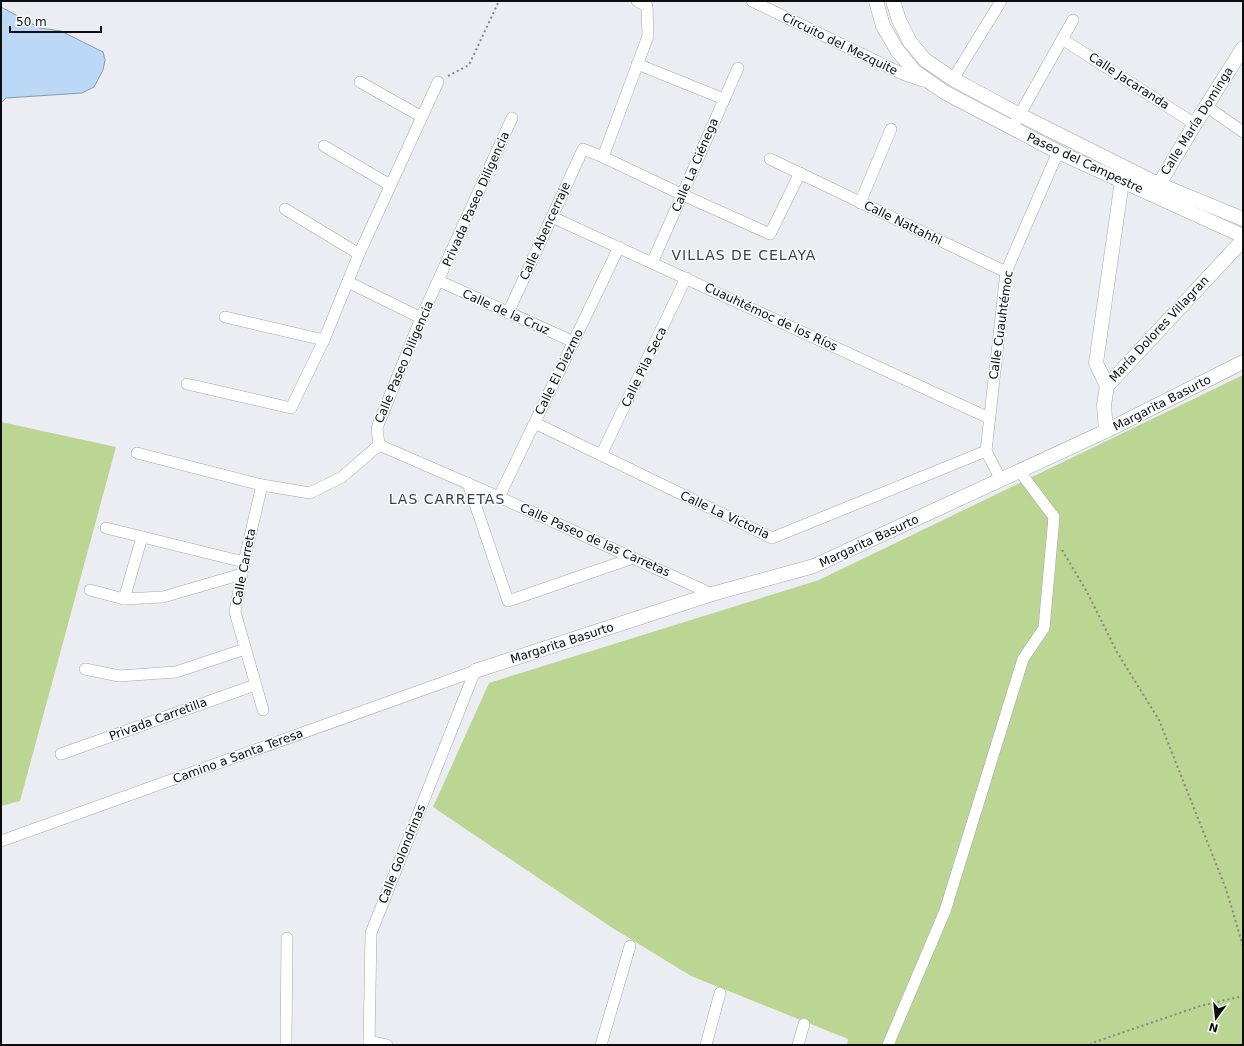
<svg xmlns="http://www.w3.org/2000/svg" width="1244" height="1046" font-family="'DejaVu Sans',sans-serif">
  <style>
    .green { fill: #bbd592 }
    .water { fill: #bbd8f6; stroke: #879bb1 }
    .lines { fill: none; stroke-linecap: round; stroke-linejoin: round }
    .minor-casing { stroke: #a5a7ac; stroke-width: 12 }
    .tertiary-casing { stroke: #a5a7ac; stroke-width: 15 }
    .path { stroke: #86868a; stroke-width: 2; stroke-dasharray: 2 3; stroke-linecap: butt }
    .minor { stroke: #fff; stroke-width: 11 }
    .tertiary { stroke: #fff; stroke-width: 14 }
    .labels { text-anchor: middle; stroke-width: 3; stroke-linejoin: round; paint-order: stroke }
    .street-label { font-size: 12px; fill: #0d0d0f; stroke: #fafbfe }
    .quarter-label { font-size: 14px; letter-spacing: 1px; fill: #404146; stroke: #fafbfe }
  </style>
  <rect width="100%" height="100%" fill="#ecedf3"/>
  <g class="green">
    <polygon points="1243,375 1243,1045 847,1045 848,1039 691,976 611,927 433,807 489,683 819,580"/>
    <polygon points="1,422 116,447 20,801 1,806"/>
  </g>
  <polygon class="water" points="1,7 40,28 61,31 103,52 105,60 103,70 94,87 82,93 6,98 1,103"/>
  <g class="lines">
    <defs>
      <g id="minor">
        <polyline points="752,1 905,75 923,81"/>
        <polyline points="1062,39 1195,124"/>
        <polyline points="637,64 724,99"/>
        <polyline points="953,79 1001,1"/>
        <polyline points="360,82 422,117"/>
        <polyline points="1206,106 1243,132"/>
        <polyline points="1012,128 1073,20"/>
        <polyline points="324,146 390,185"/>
        <polyline points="603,157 648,36 647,6 637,1"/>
        <polyline points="770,159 1006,272"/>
        <polyline points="860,203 891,129"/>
        <polyline points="285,209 359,254"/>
        <polyline points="552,217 989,418"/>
        <polyline points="652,263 738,68"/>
        <polyline points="439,281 574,342"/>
        <polyline points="348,282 421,318"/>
        <polyline points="508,313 583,149 603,157 683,195 770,234 800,173"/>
        <polyline points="225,317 324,340"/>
        <polyline points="187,384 291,408 324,340 359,254 438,82"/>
        <polyline points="535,423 772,538 986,451"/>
        <polyline points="379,445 377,428 421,318 512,118"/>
        <polyline points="137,453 262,485 310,493 342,477 379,445 499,497 712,594"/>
        <polyline points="601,455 686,278"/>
        <polyline points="1001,480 986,451 1006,272 1058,152"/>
        <polyline points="468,483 508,601 633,558"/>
        <polyline points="262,485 244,562 235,612 263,710"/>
        <polyline points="499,497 619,247"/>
        <polyline points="106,528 244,562"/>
        <polyline points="90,590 124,599 163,597 242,574"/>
        <polyline points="124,599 142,537"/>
        <polyline points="85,669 119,676 176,672 245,649"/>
        <polyline points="61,754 255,685"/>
        <polyline points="1,841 475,671"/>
        <polyline points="369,1041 387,1045"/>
        <polyline points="286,1045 287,938"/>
        <polyline points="369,1045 371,933 475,671"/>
        <polyline points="601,1045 630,946"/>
        <polyline points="706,1045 720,993"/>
        <polyline points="798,1045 804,1024"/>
        <polyline points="888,1045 945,911 1023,659 1044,628 1054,517 1020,472"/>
      </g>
      <g id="tertiary">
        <polyline points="876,1 883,26 897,50 914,71 944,92 1058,152 1243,236"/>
        <polyline points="893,1 899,20 910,42 925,60 953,79 1020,115 1158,184 1243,219"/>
        <polyline points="1155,191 1195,124 1243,48"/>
        <polyline points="1107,386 1096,363 1122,181"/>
        <polyline points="1106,431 1104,405 1107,386 1243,240"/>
        <polyline points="475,671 712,594 814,566 1106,431 1243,362"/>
      </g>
    </defs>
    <use href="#minor" class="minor-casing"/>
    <use href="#tertiary" class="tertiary-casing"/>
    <g class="path">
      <polyline points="448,76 469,65 499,1"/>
      <polyline points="1062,550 1087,592 1117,652 1159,720 1226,889 1243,946"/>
      <polyline points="1090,1045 1095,1042 1200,1006 1243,996"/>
    </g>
    <use href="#minor" class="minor"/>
    <use href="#tertiary" class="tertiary"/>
  </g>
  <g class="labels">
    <g class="street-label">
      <text transform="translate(840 44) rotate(26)" y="4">Circuito del Mezquite</text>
      <text transform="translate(1129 81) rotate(33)" y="4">Calle Jacaranda</text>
      <text transform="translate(1197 121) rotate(-58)" y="4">Calle María Dominga</text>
      <text transform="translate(1085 163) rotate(25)" y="4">Paseo del Campestre</text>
      <text transform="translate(695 165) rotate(-67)" y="4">Calle La Ciénega</text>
      <text transform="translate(476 199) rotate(-66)" y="4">Privada Paseo Diligencia</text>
      <text transform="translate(903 223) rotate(26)" y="4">Calle Nattahhi</text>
      <text transform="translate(545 231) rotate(-66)" y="4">Calle Abencerraje</text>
      <text transform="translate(506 312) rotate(24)" y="4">Calle de la Cruz</text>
      <text transform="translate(771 317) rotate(25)" y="4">Cuauhtémoc de los Ríos</text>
      <text transform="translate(1001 325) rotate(-82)" y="4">Calle Cuauhtémoc</text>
      <text transform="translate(1159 329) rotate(-47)" y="4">María Dolores Villagran</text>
      <text transform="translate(404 362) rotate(-67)" y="4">Calle Paseo Diligencia</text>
      <text transform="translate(644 367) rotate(-64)" y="4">Calle Pila Seca</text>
      <text transform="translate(559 372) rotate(-64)" y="4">Calle El Diezmo</text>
      <text transform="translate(1162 403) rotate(-27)" y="4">Margarita Basurto</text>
      <text transform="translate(725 515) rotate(25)" y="4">Calle La Victoria</text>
      <text transform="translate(595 540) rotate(24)" y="4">Calle Paseo de las Carretas</text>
      <text transform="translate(869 541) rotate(-25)" y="4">Margarita Basurto</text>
      <text transform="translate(244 567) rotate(-79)" y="4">Calle Carreta</text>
      <text transform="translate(562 643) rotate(-18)" y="4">Margarita Basurto</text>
      <text transform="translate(158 719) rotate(-20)" y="4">Privada Carretilla</text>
      <text transform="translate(238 756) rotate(-20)" y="4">Camino a Santa Teresa</text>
      <text transform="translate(402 854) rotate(-68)" y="4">Calle Golondrinas</text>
    </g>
    <g class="quarter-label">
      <text x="744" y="260">VILLAS DE CELAYA</text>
      <text x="447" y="504">LAS CARRETAS</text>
    </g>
  </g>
  <rect width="1244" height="1046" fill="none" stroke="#0d0d0f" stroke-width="4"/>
  <g transform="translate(1216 1018) rotate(195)" stroke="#fafbfe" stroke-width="3" paint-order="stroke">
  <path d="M0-3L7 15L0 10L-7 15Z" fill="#0d0d0f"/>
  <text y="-6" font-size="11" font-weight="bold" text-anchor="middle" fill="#0d0d0f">N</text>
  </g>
  <path d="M10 26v6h91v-6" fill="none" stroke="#0d0d0f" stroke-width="2"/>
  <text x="16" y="26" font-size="12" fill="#0d0d0f" stroke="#fafbfe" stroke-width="3" paint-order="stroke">50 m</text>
</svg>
